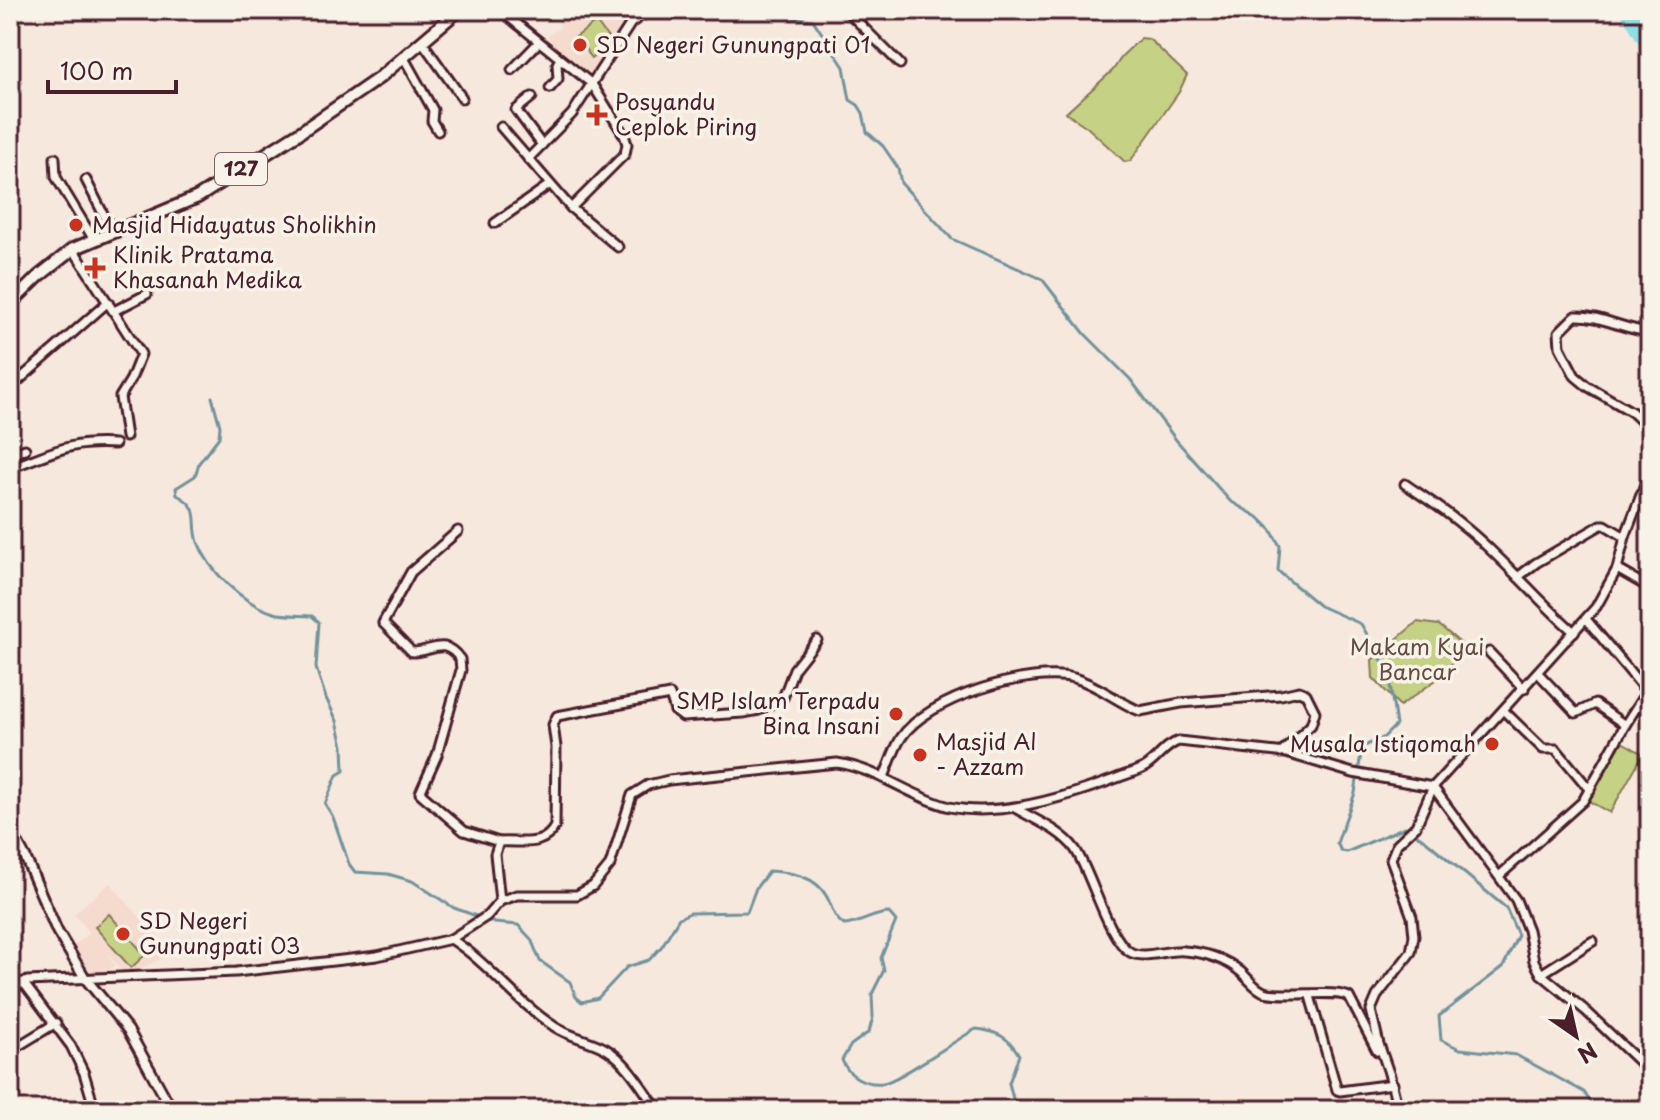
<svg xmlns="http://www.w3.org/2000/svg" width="1660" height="1120" font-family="'Playpen Sans',sans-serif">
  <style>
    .built { fill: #f5dace }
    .green { fill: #c5d184; stroke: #887858; stroke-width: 2 }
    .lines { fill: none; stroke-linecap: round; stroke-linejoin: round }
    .stream { stroke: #72929c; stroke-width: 3 }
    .river { stroke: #8ddee7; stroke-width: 16 }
    .minor-casing { stroke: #4a1f2b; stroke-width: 13 }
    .tertiary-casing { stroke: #4a1f2b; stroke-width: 14 }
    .primary-casing { stroke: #4a1f2b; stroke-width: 16 }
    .minor { stroke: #f7f3e8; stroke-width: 7 }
    .tertiary { stroke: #f7f3e8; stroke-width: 8 }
    .primary { stroke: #f7f3e8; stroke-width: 10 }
    .poi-dot { fill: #c8321e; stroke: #f7f3e8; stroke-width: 3 }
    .labels { text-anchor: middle; stroke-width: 7; stroke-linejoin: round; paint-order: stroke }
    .shield { fill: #f7f3e8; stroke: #7e5f64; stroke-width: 2 }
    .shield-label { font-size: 20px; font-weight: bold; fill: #4a1f2b }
    .poi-label { font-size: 22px; fill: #4a1f2b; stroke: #f7f3e8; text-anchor: start }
    .park-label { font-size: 22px; fill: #694c41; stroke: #f7f3e8 }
  </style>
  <rect width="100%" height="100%" fill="#f6e8dc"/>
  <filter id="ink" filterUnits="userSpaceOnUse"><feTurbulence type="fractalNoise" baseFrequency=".0125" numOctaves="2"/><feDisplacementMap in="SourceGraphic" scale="16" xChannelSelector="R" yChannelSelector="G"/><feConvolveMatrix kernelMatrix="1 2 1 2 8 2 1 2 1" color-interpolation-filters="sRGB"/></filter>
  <g filter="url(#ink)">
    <g class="built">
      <polygon points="576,10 613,10 625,29 588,85 541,49 551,42 548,36 561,27 558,22"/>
      <polygon points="110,883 172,954 126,975 103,948 115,966 105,972 90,972 73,946 90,933 74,914"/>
    </g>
    <g class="green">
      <polygon points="596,22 612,43 592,58 576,37"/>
      <polygon points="1141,38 1149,39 1187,75 1179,92 1134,156 1130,161 1125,162 1087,127 1066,113 1113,70 1123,55"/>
      <polygon points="1417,622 1439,625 1465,647 1443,675 1400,706 1373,678 1372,660"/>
      <polygon points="1622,742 1643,754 1610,813 1589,801"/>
      <polygon points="109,914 145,955 131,968 95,927"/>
    </g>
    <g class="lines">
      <g class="stream">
        <polyline points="775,10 781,16 813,20 844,67 850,100 858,105 863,113 867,132 883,146 898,168 901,183 952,239 1042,279 1085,334 1130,379 1177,441 1230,501 1258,517 1271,530 1280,546 1278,571 1320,606 1361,624 1388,671 1396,725 1383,738 1362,747 1355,793 1337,843 1341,851 1347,852 1405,827 1426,841 1506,908 1518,935 1503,967 1439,1016 1441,1040 1460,1049 1516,1055 1584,1092 1595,1110"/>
        <path d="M212,397L220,426L219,437L199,463L195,476L176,488L177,495C203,508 191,521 198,542C209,572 244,604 274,613C285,616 300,615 312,616L319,622L316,668L326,698L337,721L343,746L344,771L337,775L325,804L333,817L349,864L355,872L388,874L412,881L454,908L479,917"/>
        <path d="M486,920L495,923L518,925L531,939L540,961L570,982L576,997L582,1002L598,998L627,967L649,960L662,946L679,918L690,913L747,912L756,888L769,871C791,872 816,876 827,897C833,909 833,917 844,925C860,924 874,913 889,913L896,921L881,958L884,970L872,994L873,1017L869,1032L851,1045L842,1060C848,1076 865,1085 883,1083C898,1081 957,1039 976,1029C996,1031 1009,1037 1019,1055L1009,1083L1016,1110"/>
      </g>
      <polyline class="river" points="1628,10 1650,47"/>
      <defs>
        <g id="minor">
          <polyline points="500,10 592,84 624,135 627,144 625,154 571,208"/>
          <polyline points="846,10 900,64"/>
          <polyline points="423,43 462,98"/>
          <polyline points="404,58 433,110 432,121 438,131"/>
          <polyline points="512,70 539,42"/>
          <polyline points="550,88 558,79 557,64 560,59"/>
          <polyline points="532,97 516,110 542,145"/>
          <polyline points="501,127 571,208 618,247"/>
          <polyline points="55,158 56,177 94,240"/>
          <polyline points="528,159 572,114 631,23 650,10"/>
          <polyline points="86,180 112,231"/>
          <polyline points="495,223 549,185"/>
          <polyline points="73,249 141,354 131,379 120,397 126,437"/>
          <polyline points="114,311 147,294"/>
          <path d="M1650,332C1624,330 1601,315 1575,316L1559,332L1560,347L1575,376L1587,386L1632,412L1650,429"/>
          <polyline points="10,388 108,302"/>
          <polyline points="10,455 25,449"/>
          <path d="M10,468C53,453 67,441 115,444"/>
          <path d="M1405,484C1424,497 1443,509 1461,524C1502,556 1535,598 1574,632"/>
          <path d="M458,531L411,572L383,623L412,652C433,652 443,636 460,659L461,670L437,755L420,793L464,831L499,842"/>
          <polyline points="1617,569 1650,588"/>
          <polyline points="1518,577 1536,563 1601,525 1605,525 1625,537"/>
          <polyline points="1586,619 1646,691"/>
          <polyline points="1489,652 1524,689"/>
          <polyline points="1538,673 1576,713 1595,704 1625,725"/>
          <polyline points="1504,711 1543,749 1556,749 1590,790"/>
          <path d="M884,777C889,765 894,749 901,738C926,698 1030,667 1074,678C1099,685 1117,702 1140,711L1181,703L1281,695L1299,691L1306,694L1315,712L1311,725L1281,753"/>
          <polyline points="1433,787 1516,900 1528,930 1534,961 1541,974 1586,1011 1650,1072"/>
          <path d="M1015,808C1035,820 1061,830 1075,849C1091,872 1108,939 1130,952C1144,960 1168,949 1184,951C1204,952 1226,959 1241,972C1249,979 1254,988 1264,992C1285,998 1336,989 1349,997L1377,1051"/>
          <polyline points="1499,876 1583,801 1625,725 1650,686"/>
          <path d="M500,901L495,854L499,842C520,840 543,849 555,826L556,747L553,725L557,716L670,695L675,711L683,717L743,713L759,710L783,698L794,669L817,640"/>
          <path d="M451,939C490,964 516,1002 555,1027C570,1037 590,1040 606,1049C628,1062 643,1090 658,1110"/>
          <polyline points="1541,974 1593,941"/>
          <polyline points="23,982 71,1046 84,1073 95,1110"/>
          <path d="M10,990L27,981L236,972L377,956L451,939L487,916L500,901L517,895H577L593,886L610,865L632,795L648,785L669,780L837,763C879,769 910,797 950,807C1001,818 1070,796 1117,778C1126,774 1137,772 1145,767C1158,759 1165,745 1179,741L1286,753L1353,773L1433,787"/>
          <polyline points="1310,996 1337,1090 1340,1091 1393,1084"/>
          <polyline points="10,1051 56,1023"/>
          <polyline points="1389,1073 1398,1110"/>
          <polyline points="1390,1076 1379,1044 1371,1010 1377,996 1411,952 1414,936 1412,917 1391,859 1397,844 1416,826 1433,787 1596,607 1617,569 1625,537 1650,471"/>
        </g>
        <polyline id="tertiary" points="10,829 26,859 57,931 85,978 128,1030 172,1110"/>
        <polyline id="primary" points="10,304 39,276 73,249 198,197 299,133 379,78 459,10"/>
      </defs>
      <use href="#minor" class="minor-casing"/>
      <use href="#tertiary" class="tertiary-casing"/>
      <use href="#primary" class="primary-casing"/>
      <use href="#minor" class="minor"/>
      <use href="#tertiary" class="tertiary"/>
      <use href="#primary" class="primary"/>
    </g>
  </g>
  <g class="poi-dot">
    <circle cx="580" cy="45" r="8"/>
    <path d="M593 103h8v8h8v8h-8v8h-8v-8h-8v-8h8z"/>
    <circle cx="76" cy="225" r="8"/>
    <path d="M91 256h8v8h8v8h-8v8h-8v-8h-8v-8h8z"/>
    <circle cx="896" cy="714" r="8"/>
    <circle cx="1492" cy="744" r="8"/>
    <circle cx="920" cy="755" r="8"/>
    <circle cx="123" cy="934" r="8"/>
  </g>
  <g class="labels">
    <rect class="shield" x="215" y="153" width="52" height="32" rx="6"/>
    <g class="shield-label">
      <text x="241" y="176">127</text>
    </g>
    <g class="poi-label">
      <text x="596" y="53">SD Negeri Gunungpati 01</text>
      <text x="615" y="110">Posyandu<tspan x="615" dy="25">Ceplok Piring</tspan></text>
      <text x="92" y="233">Masjid Hidayatus Sholikhin</text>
      <text x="113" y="263">Klinik Pratama<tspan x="113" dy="25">Khasanah Medika</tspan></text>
      <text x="880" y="709" text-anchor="end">SMP Islam Terpadu<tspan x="880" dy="25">Bina Insani</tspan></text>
      <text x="936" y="750">Masjid Al<tspan x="936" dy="25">- Azzam</tspan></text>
      <text x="1476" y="752" text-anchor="end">Musala Istiqomah</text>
      <text x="139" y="929">SD Negeri<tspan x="139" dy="25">Gunungpati 03</tspan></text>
    </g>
    <g class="park-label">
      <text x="1417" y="655">Makam Kyai<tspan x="1417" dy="25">Bancar</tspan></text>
    </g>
  </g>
  <rect width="1660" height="1120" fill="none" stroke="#f7f3e8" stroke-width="40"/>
  <rect x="20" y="20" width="1620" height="1080" fill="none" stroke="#4a1f2b" stroke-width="3" filter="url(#ink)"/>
  <g transform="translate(1576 1036) rotate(146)" stroke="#f7f3e8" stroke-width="6" paint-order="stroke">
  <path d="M0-6L14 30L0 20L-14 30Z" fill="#4a1f2b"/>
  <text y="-12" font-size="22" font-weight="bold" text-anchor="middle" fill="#4a1f2b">N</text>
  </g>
  <path d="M48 80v12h128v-12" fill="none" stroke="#4a1f2b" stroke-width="4"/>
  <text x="60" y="80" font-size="24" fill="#4a1f2b" stroke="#f7f3e8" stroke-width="6" paint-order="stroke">100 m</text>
</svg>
